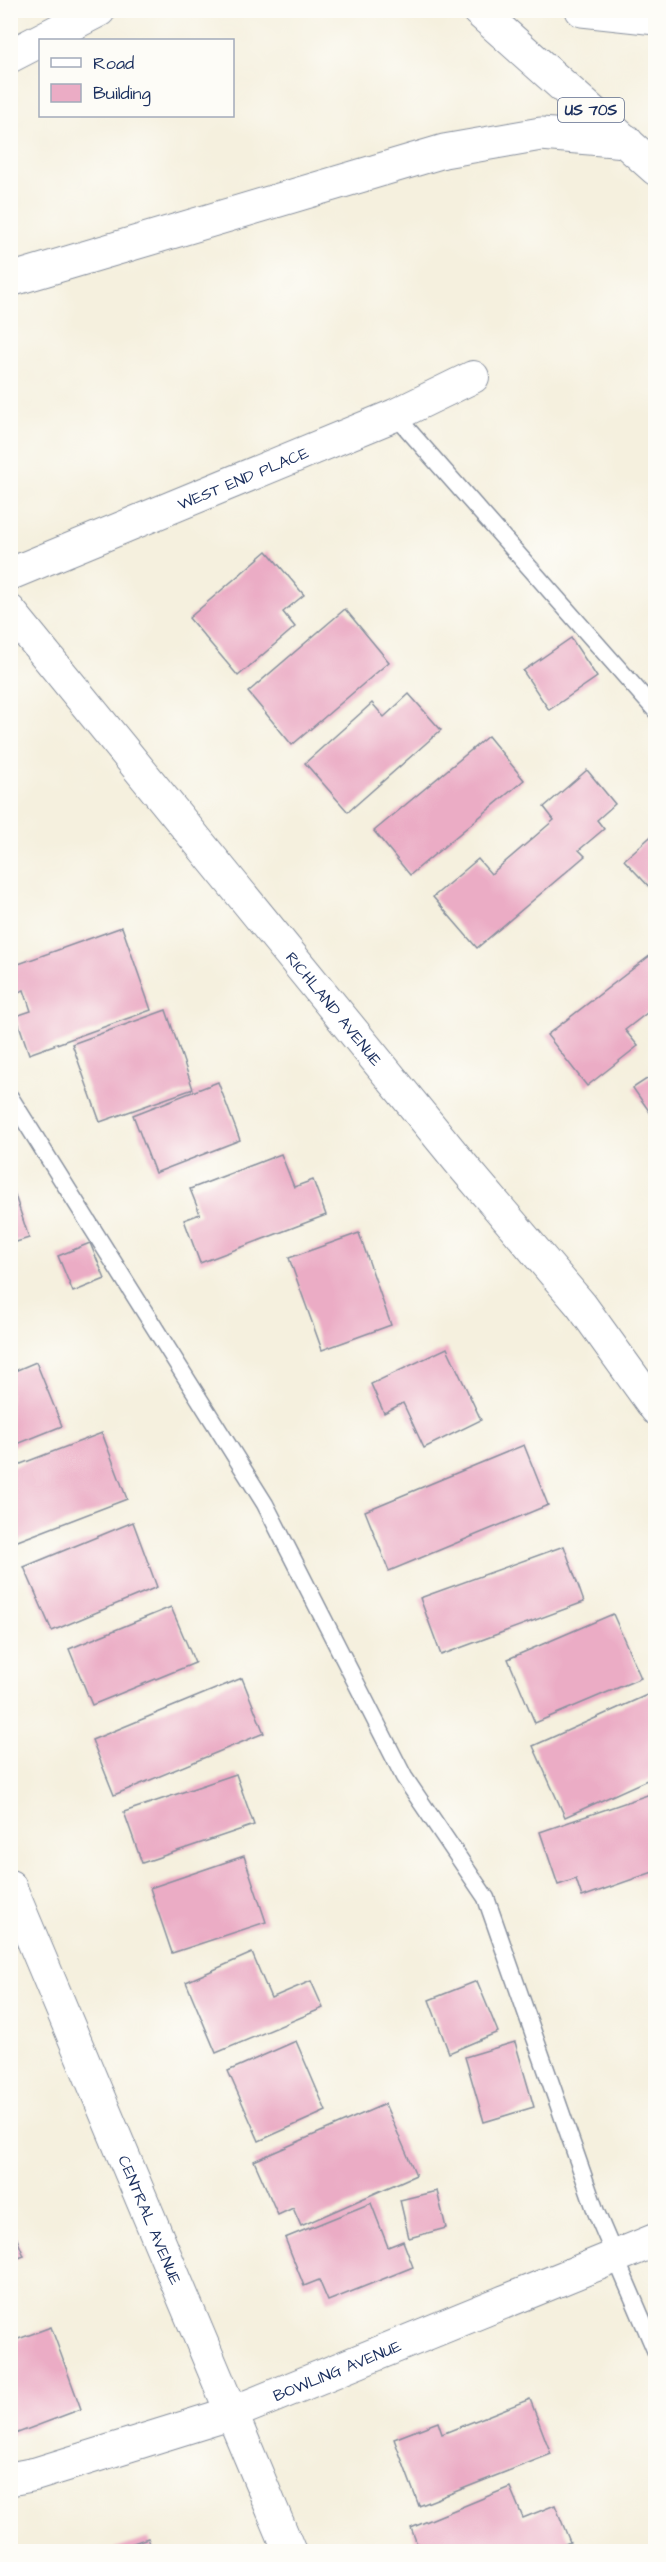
<svg xmlns="http://www.w3.org/2000/svg" width="666" height="2562" font-family="'Architects Daughter',sans-serif">
  <style>
    .building { fill: #ebacc5 }
    .lines { fill: none; stroke-linecap: round; stroke-linejoin: round }
    .lane-casing { stroke: #88909e; stroke-width: 19 }
    .street-casing { stroke: #88909e; stroke-width: 34 }
    .secondary-casing { stroke: #88909e; stroke-width: 35 }
    .primary-casing { stroke: #88909e; stroke-width: 35 }
    .highway-casing { stroke: #88909e; stroke-width: 35 }
    .lane { stroke: #fff; stroke-width: 16 }
    .street { stroke: #fff; stroke-width: 32 }
    .secondary { stroke: #fff; stroke-width: 33 }
    .primary { stroke: #fff; stroke-width: 33 }
    .highway { stroke: #fff; stroke-width: 33 }
    .labels { text-anchor: middle; stroke-width: 5; stroke-linejoin: round; paint-order: stroke }
    .shield { fill: #fdfcf7; stroke: #5f6c8c; stroke-width: 1.5 }
    .shield-label { font-size: 15px; font-weight: bold; fill: #1b2f5e }
    .street-label { font-size: 16px; fill: #1b2f5e; stroke: #fdfcf7 }
  </style>
  <rect width="100%" height="100%" fill="#fdfcf7"/>
  <filter id="ink" filterUnits="userSpaceOnUse"><feTurbulence type="fractalNoise" baseFrequency=".0167" numOctaves="2"/><feDisplacementMap in="SourceGraphic" scale="12" xChannelSelector="R" yChannelSelector="G"/><feConvolveMatrix kernelMatrix="1 2 1 2 8 2 1 2 1" color-interpolation-filters="sRGB"/></filter>
  <filter id="wash" filterUnits="userSpaceOnUse"><feTurbulence type="fractalNoise" baseFrequency=".008" numOctaves="4" result="noise"/><feDisplacementMap in="SourceGraphic" scale="24" xChannelSelector="R" yChannelSelector="G"/><feGaussianBlur stdDeviation="1.35" result="paint"/><feColorMatrix in="noise" values="0 0 0 0 0 0 0 0 0 0 0 0 0 0 0 0 0 1.4 0 .05"/><feComposite in="paint" operator="in"/></filter>
  <g filter="url(#wash)">
    <rect width="100%" height="100%" fill="#f5f0de"/>
    <g id="blocks">
      <g class="building">
        <polygon points="267,551 304,595 283,612 295,627 238,676 189,618"/>
        <polygon points="345,609 389,662 292,745 248,692"/>
        <polygon points="571,638 597,677 549,710 523,671"/>
        <polygon points="409,694 441,730 348,812 305,763 372,703 384,717"/>
        <polygon points="488,736 524,780 410,875 374,831"/>
        <polygon points="587,770 615,804 597,820 604,829 579,850 585,856 477,948 433,897 478,859 491,874 554,820 544,807"/>
        <polygon points="656,832 656,894 624,860"/>
        <polygon points="122,927 151,1010 29,1054 16,1016 31,1011 24,990 10,995 10,967"/>
        <polygon points="656,951 656,1006 625,1030 638,1046 587,1086 547,1035"/>
        <polygon points="166,1010 193,1089 100,1122 72,1044"/>
        <polygon points="656,1073 656,1121 633,1088"/>
        <polygon points="218,1082 240,1140 155,1173 133,1115"/>
        <polygon points="281,1154 294,1187 313,1180 326,1215 200,1263 184,1220 200,1214 190,1189"/>
        <polygon points="10,1180 29,1238 10,1244"/>
        <polygon points="359,1233 391,1325 322,1350 289,1258"/>
        <polygon points="90,1243 105,1279 73,1292 58,1256"/>
        <polygon points="447,1348 481,1420 424,1448 403,1403 384,1413 371,1384"/>
        <polygon points="36,1362 62,1426 10,1447 10,1373"/>
        <polygon points="102,1433 127,1499 15,1542 10,1531 10,1468"/>
        <polygon points="524,1445 548,1505 389,1571 365,1511"/>
        <polygon points="133,1522 157,1587 52,1631 24,1567"/>
        <polygon points="564,1546 584,1602 441,1655 420,1598"/>
        <polygon points="171,1607 195,1663 92,1705 69,1649"/>
        <polygon points="613,1614 641,1678 535,1723 508,1659"/>
        <polygon points="242,1678 264,1733 114,1795 92,1740"/>
        <polygon points="656,1691 656,1776 565,1817 533,1746"/>
        <polygon points="236,1774 254,1825 142,1863 124,1812"/>
        <polygon points="656,1792 656,1871 582,1897 576,1879 558,1885 540,1832"/>
        <polygon points="244,1856 266,1922 172,1953 150,1888"/>
        <polygon points="252,1953 271,1998 311,1981 323,2008 216,2053 186,1982"/>
        <polygon points="477,1981 498,2032 449,2053 429,2000"/>
        <polygon points="296,2041 326,2111 259,2141 228,2071"/>
        <polygon points="515,2042 534,2107 484,2122 465,2057"/>
        <polygon points="385,2104 416,2175 301,2226 293,2208 278,2215 254,2161"/>
        <polygon points="437,2191 446,2228 409,2238 400,2200"/>
        <polygon points="371,2203 388,2247 403,2241 413,2267 328,2301 319,2280 304,2286 285,2238"/>
        <polygon points="10,2222 24,2256 10,2261"/>
        <polygon points="51,2327 81,2409 10,2436 10,2342"/>
        <polygon points="530,2399 551,2454 419,2506 394,2439 438,2422 442,2434"/>
        <polygon points="510,2487 523,2518 555,2505 570,2542 546,2552 420,2552 411,2528"/>
        <polygon points="148,2538 153,2552 110,2552 110,2551"/>
      </g>
    </g>
  </g>
  <g filter="url(#ink)">
    <use href="#blocks" fill-opacity="0" stroke="#88909e" stroke-width="1.5"/>
    <g class="lines">
      <defs>
        <g id="lane">
          <polyline points="395,415 656,711"/>
          <polyline points="10,1097 265,1504 404,1777 486,1898 596,2212 656,2352"/>
        </g>
        <g id="street">
          <path id="s1" d="M10,574L395,415L473,377"/>
          <path id="s2" d="M10,611L462,1165L581,1305L656,1409"/>
          <path id="s3" d="M10,1886L290,2552"/>
        </g>
        <g id="secondary">
          <path id="s4" d="M10,2479L36,2474L232,2413L656,2240"/>
        </g>
        <polyline id="primary" points="478,10 656,169"/>
        <g id="highway">
          <polyline points="582,10 656,18"/>
          <polyline points="10,56 99,10"/>
          <polyline points="10,280 444,151 541,134 626,141"/>
        </g>
      </defs>
      <use href="#lane" class="lane-casing"/>
      <use href="#street" class="street-casing"/>
      <use href="#secondary" class="secondary-casing"/>
      <use href="#primary" class="primary-casing"/>
      <use href="#highway" class="highway-casing"/>
      <use href="#lane" class="lane"/>
      <use href="#street" class="street"/>
      <use href="#secondary" class="secondary"/>
      <use href="#primary" class="primary"/>
      <use href="#highway" class="highway"/>
    </g>
  </g>
  <g class="labels">
    <rect class="shield" x="558" y="98" width="66" height="24" rx="4.5"/>
    <g class="shield-label">
      <text x="591" y="115">US 70S</text>
    </g>
    <g class="street-label">
      <text dy="6" stroke="none"><textPath href="#s1" startOffset="252">WEST END PLACE</textPath></text>
      <text dy="6" stroke="none"><textPath href="#s2" startOffset="513">RICHLAND AVENUE</textPath></text>
      <text dy="6" stroke="none"><textPath href="#s3" startOffset="362">CENTRAL AVENUE</textPath></text>
      <text dy="6" stroke="none"><textPath href="#s4" startOffset="345">BOWLING AVENUE</textPath></text>
    </g>
  </g>
  <rect width="666" height="2562" fill="none" stroke="#fdfcf7" stroke-width="36"/>
  <rect x="39" y="39" width="195" height="78" fill="#fdfcf7" stroke="#a3aaba" stroke-width="1.5"/>
  <rect x="51" y="58" width="30" height="9" fill="#ffffff" stroke="#a3aaba" stroke-width="1.5"/>
  <text x="93" y="69" font-size="18" fill="#1b2f5e">Road</text>
  <rect x="51" y="84" width="30" height="18" fill="#ebacc5" stroke="#a3aaba" stroke-width="1.5"/>
  <text x="93" y="99" font-size="18" fill="#1b2f5e">Building</text>
</svg>
